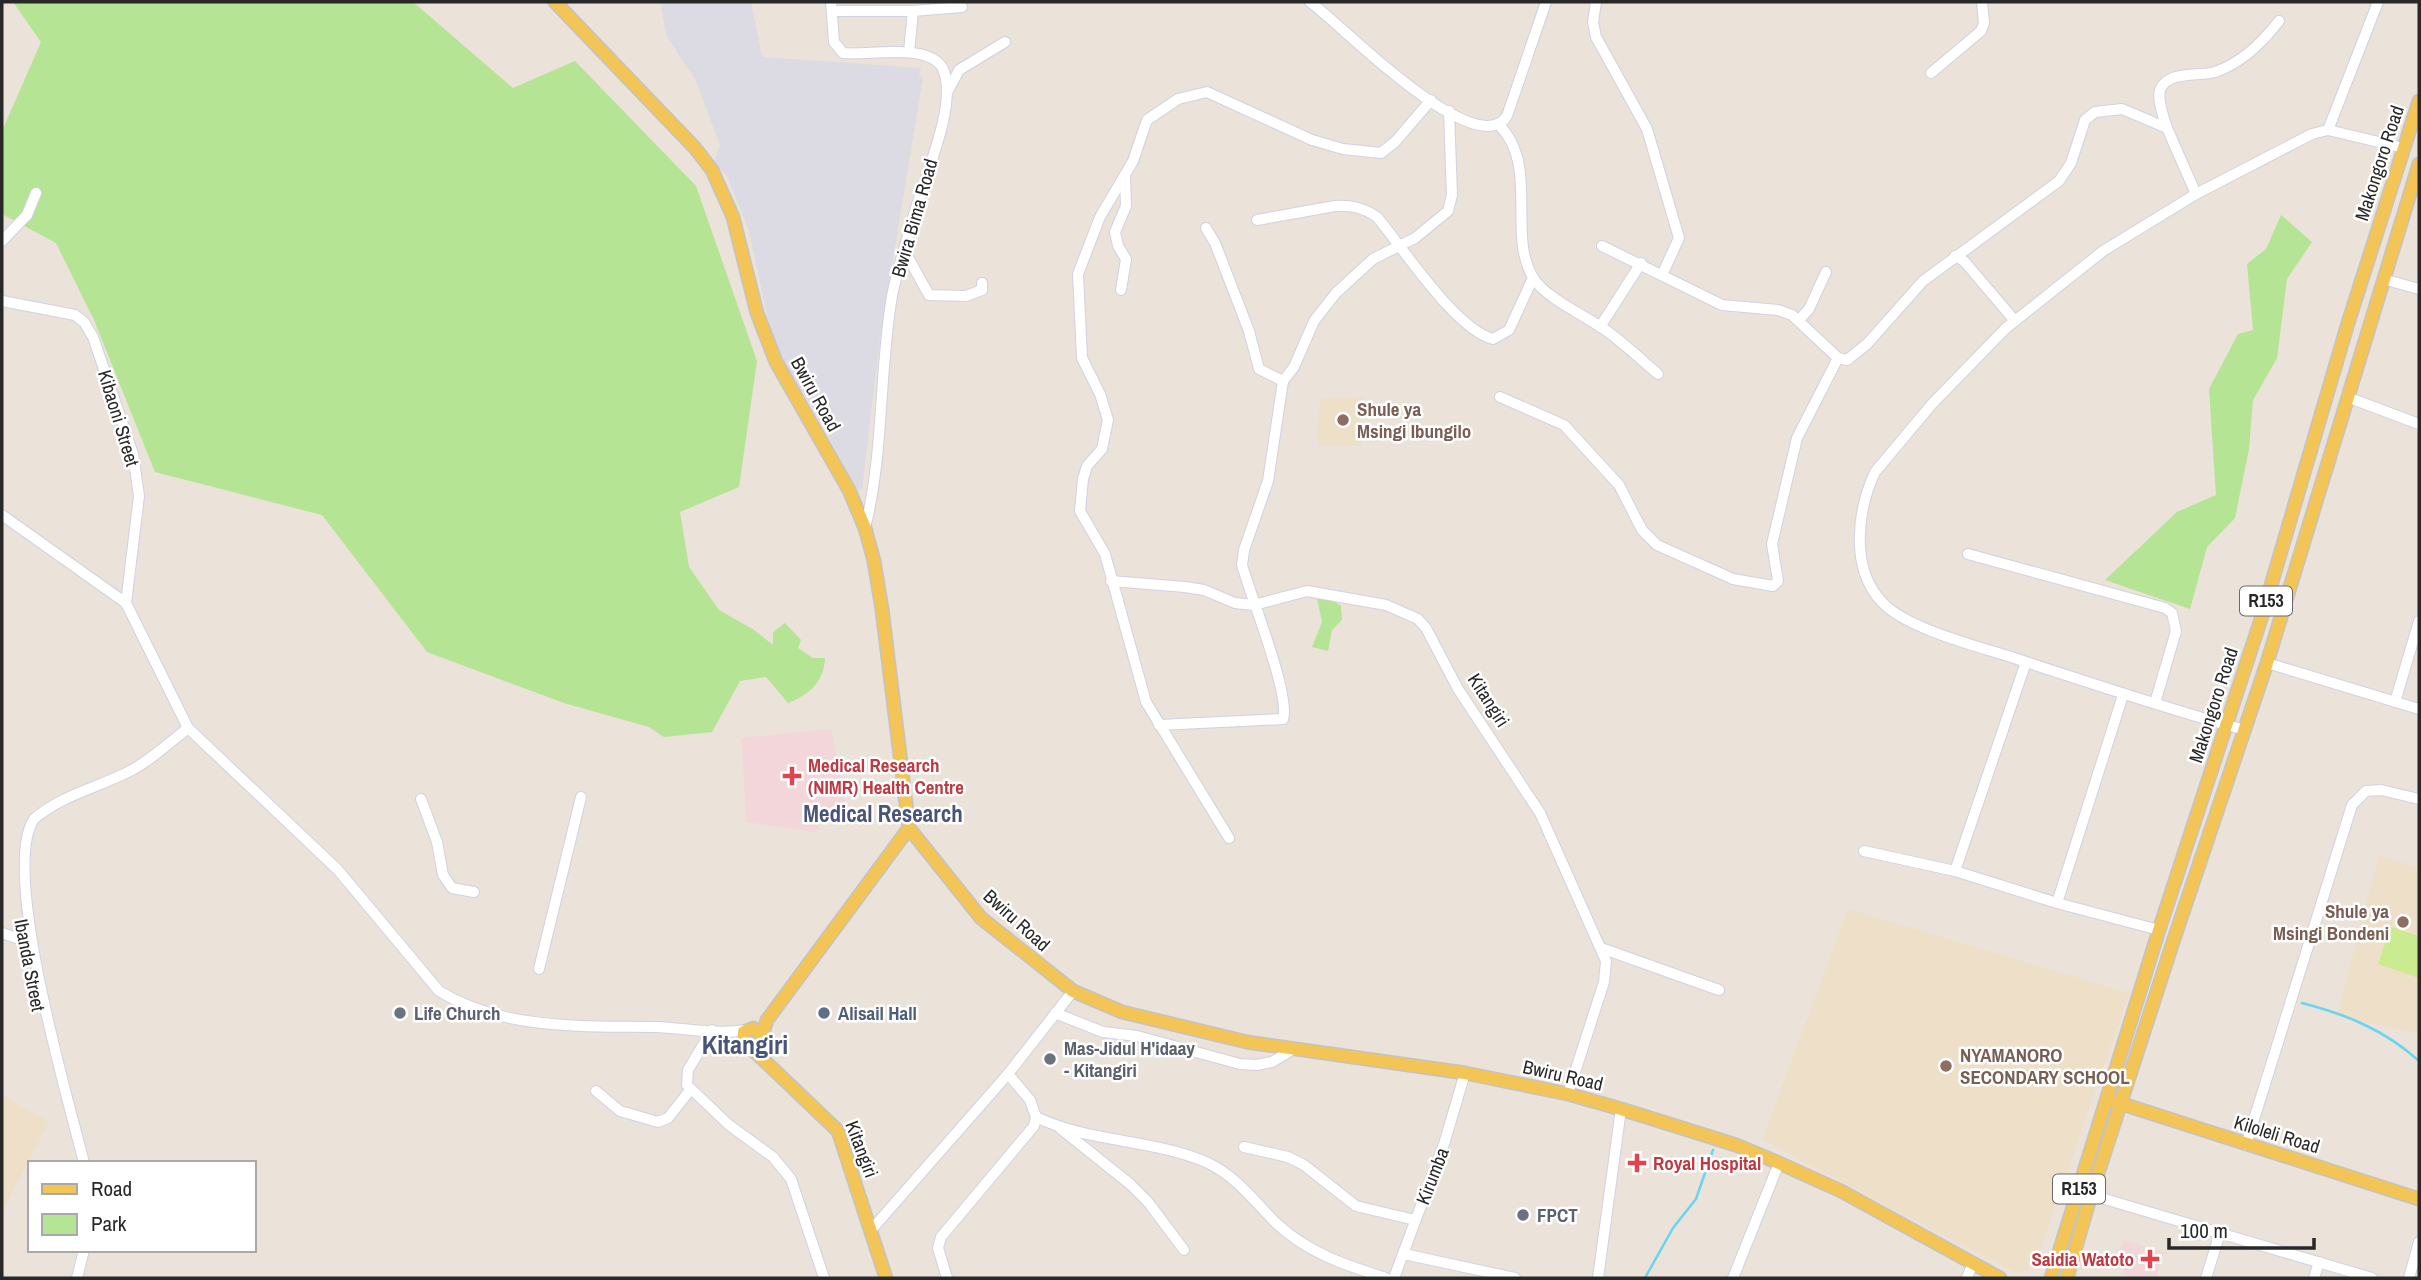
<svg xmlns="http://www.w3.org/2000/svg" width="2421" height="1280" font-family="'Archivo Narrow',sans-serif">
  <style>
    .industrial { fill: #dcdae3 }
    .education { fill: #eedfc8 }
    .medical { fill: #f3d6d9 }
    .green { fill: #b4e494 }
    .pitch { fill: #caeb8f }
    .lines { fill: none; stroke-linecap: round; stroke-linejoin: round }
    .stream { stroke: #69d5f1; stroke-width: 2.5 }
    .minor-casing { stroke: #ced3e2; stroke-width: 12 }
    .major-casing { stroke: #c3c3c3; stroke-width: 15 }
    .minor { stroke: #fff; stroke-width: 10 }
    .major { stroke: #f3c556; stroke-width: 12 }
    .education-dot { fill: #8d6e63; stroke: #fff; stroke-width: 2.5 }
    .health-dot { fill: #e0444e; stroke: #fff; stroke-width: 2.5 }
    .worship-dot { fill: #6b7280; stroke: #fff; stroke-width: 2.5 }
    .service-dot { fill: #5c6f8a; stroke: #fff; stroke-width: 2.5 }
    .labels { text-anchor: middle; stroke-width: 5; stroke-linejoin: round; paint-order: stroke }
    .shield { fill: #fff; stroke: #686868; stroke-width: 2 }
    .shield-label { font-size: 18px; font-weight: bold; fill: #282828 }
    .street-label { font-size: 19px; fill: #282828; stroke: #fff }
    .education-label { font-size: 19px; font-weight: bold; fill: #785e54; stroke: #fff; text-anchor: start }
    .health-label { font-size: 19px; font-weight: bold; fill: #be3a42; stroke: #fff; text-anchor: start }
    .worship-label { font-size: 19px; font-weight: bold; fill: #5b616d; stroke: #fff; text-anchor: start }
    .service-label { font-size: 19px; font-weight: bold; fill: #4e5e75; stroke: #fff; text-anchor: start }
    .quarter-label { font-size: 23px; font-weight: bold; fill: #485479; stroke: #fff }
    .district-label { font-size: 26px; font-weight: bold; fill: #485479; stroke: #fff }
  </style>
  <rect width="100%" height="100%" fill="#ebe2d9"/>
  <polygon class="industrial" points="660,2 751,2 762,57 921,68 919,76 923,77 880,338 862,490 858,490 806,397 794,388 770,329 749,231 728,178 714,162 720,145 696,81 667,37"/>
  <g class="education">
    <polygon points="1363,397 1361,446 1317,446 1320,399"/>
    <polygon points="2379,855 2419,868 2419,1034 2337,1016"/>
    <polygon points="1848,909 2129,993 2037,1260 2028,1271 2014,1272 1762,1140"/>
    <polygon points="2,1095 49,1122 2,1212"/>
  </g>
  <g class="medical">
    <polygon points="831,729 847,814 816,815 820,822 817,832 746,822 742,738"/>
    <polygon points="2123,1240 2164,1252 2156,1278 2135,1278 2121,1274 2126,1259 2141,1261 2119,1254"/>
  </g>
  <g class="green">
    <path d="M13,2H413L513,88L575,61L696,186L757,361L739,487L680,512L689,567L719,610L754,630L773,645V632L785,623L801,640L798,648L813,658H825C824,682 809,695 788,703L766,677L740,681L712,732L664,737L649,727L564,703L427,652L322,515L155,472L94,320L56,243L2,214V131L41,42Z"/>
    <polygon points="2281,215 2312,242 2287,279 2277,358 2253,400 2249,449 2235,518 2207,547 2190,609 2105,580 2177,512 2216,495 2209,389 2238,334 2253,330 2247,264 2266,249"/>
    <polygon points="1325,596 1341,606 1342,620 1332,630 1328,651 1312,647 1322,622 1317,598"/>
  </g>
  <polygon class="pitch" points="2391,927 2419,936 2419,978 2378,964"/>
  <g class="lines">
    <g class="stream">
      <path d="M2302,1003C2345,1014 2385,1030 2419,1061"/>
      <polyline points="1645,1278 1673,1228 1696,1199 1713,1150"/>
    </g>
    <defs>
      <g id="minor">
        <path d="M831,2L834,42L843,53C868,56 930,42 943,69C959,104 922,182 913,218C906,244 897,270 892,296C879,372 884,453 865,528"/>
        <path d="M1310,2C1340,23 1475,164 1507,116L1546,2"/>
        <polyline points="1596,2 1593,22 1596,37 1647,129 1679,238 1662,275"/>
        <polyline points="832,11 913,11 962,7"/>
        <polyline points="909,52 913,11"/>
        <polyline points="1931,73 1981,31 1984,23 1982,2"/>
        <polyline points="948,91 959,70 1005,42"/>
        <path d="M1499,125C1540,166 1506,236 1534,279C1545,297 1585,316 1604,329C1623,342 1640,359 1658,374"/>
        <path d="M2167,128C2164,118 2157,101 2160,90C2168,70 2198,77 2215,72C2242,63 2262,43 2279,21"/>
        <polyline points="2328,130 2378,2"/>
        <path d="M1257,220L1335,206C1352,205 1364,208 1377,217C1403,248 1455,329 1493,339L1509,330L1533,278"/>
        <polyline points="1206,228 1215,243 1249,331 1259,369 1283,381"/>
        <polyline points="2,241 27,215 36,193"/>
        <polyline points="1602,246 1722,305 1778,310 1792,315 1838,358 1847,360 1867,344 1923,281 2059,181 2071,163 2085,120 2095,112 2122,109 2167,128 2196,194"/>
        <polyline points="904,250 929,295 966,296 982,290 982,283"/>
        <polyline points="1955,256 1964,261 2015,321"/>
        <polyline points="2383,279 2419,289"/>
        <polyline points="1121,290 1126,259 1118,246 1115,232 1126,206 1125,177"/>
        <polyline points="2,301 75,315 84,322 93,337 133,454 139,496 126,603"/>
        <polyline points="1799,320 1809,309 1826,272"/>
        <polyline points="1600,327 1641,263"/>
        <polyline points="1500,397 1564,425 1619,485 1642,530 1657,545 1733,579 1773,586 1778,581 1772,544 1797,438 1838,358"/>
        <polyline points="2347,397 2419,424"/>
        <path d="M2,515L126,603L188,728L338,870L439,991C502,1030 583,1026 655,1027C685,1028 716,1035 746,1030"/>
        <polyline points="1968,554 2165,608 2172,613 2176,631 2155,703"/>
        <polyline points="1111,581 1185,587 1204,590 1235,603 1254,605 1307,591 1386,605 1418,619 1426,628 1458,689 1540,813 1606,961 1604,982 1568,1094"/>
        <polyline points="2267,663 2419,709"/>
        <polyline points="2395,702 2419,621"/>
        <path d="M1159,725L1283,719C1291,696 1250,594 1242,565L1244,550L1268,481L1283,381L1294,367L1314,321L1336,293L1373,259L1415,238L1448,211L1452,195L1449,111"/>
        <path d="M2245,730C2170,710 2097,685 2023,661C1986,648 1907,630 1882,602C1850,568 1857,511 1875,472L1932,404L2006,328L2103,251L2196,194L2312,134L2328,130L2404,148"/>
        <polyline points="421,799 437,842 443,875 452,888 474,892"/>
        <polyline points="1229,838 1146,702 1105,554 1080,511 1083,479 1087,466 1102,449 1108,420 1100,394 1082,358 1078,274 1100,217 1133,161 1147,120 1178,99 1207,92 1312,140 1343,149 1381,153 1395,142 1431,100"/>
        <polyline points="1864,851 1955,871 2057,903 2159,930"/>
        <polyline points="1955,871 2026,662"/>
        <polyline points="2057,903 2123,695"/>
        <polyline points="2,933 22,940"/>
        <polyline points="1601,948 1719,990"/>
        <polyline points="539,969 581,797"/>
        <polyline points="1055,1013 1103,1032 1137,1036 1240,1064 1257,1065 1272,1062 1292,1050"/>
        <polyline points="712,1030 688,1070 687,1085 729,1125 773,1157 791,1179 824,1278"/>
        <path d="M1008,1074L1030,1100L1036,1117C1090,1143 1154,1139 1208,1163C1237,1177 1254,1201 1276,1223C1308,1253 1345,1265 1386,1278"/>
        <polyline points="596,1091 620,1111 658,1122 668,1118 691,1089"/>
        <polyline points="1060,1128 1130,1184 1148,1202 1184,1250"/>
        <polyline points="2246,1145 2352,805 2366,791 2381,790 2419,799"/>
        <polyline points="1244,1147 1288,1157 1304,1165 1356,1206 1415,1220"/>
        <path d="M84,1163C68,1098 0,869 34,819C62,795 96,788 128,772C150,761 169,743 188,728"/>
        <polyline points="2091,1195 2372,1278"/>
        <polyline points="872,1229 1008,1074 1073,991"/>
        <polyline points="1404,1254 1515,1278"/>
        <polyline points="77,1278 84,1250"/>
        <polyline points="947,1278 938,1248 941,1237 1034,1126 1036,1117"/>
        <polyline points="1394,1278 1444,1144 1465,1073"/>
        <polyline points="1598,1278 1621,1109"/>
        <polyline points="1733,1278 1779,1163"/>
        <polyline points="1967,1278 1972,1265"/>
        <polyline points="2206,1278 2220,1233"/>
        <polyline points="2314,1278 2319,1262"/>
        <polyline points="2409,1278 2419,1242"/>
      </g>
      <g id="major">
        <polyline points="555,2 695,148 712,170 733,217 757,313 776,362 849,490 865,528 874,561 882,609 909,828 981,918 1073,991 1122,1012 1247,1042 1465,1073 1568,1094 1621,1109 1736,1145 1779,1163 1841,1191 2000,1278"/>
        <polyline points="756,1046 744,1043 744,1032 753,1028 761,1035"/>
        <polyline points="750,1047 838,1131 886,1278"/>
        <polyline points="764,1059 760,1043 767,1020 909,828"/>
        <polyline points="2116,1102 2419,1199"/>
        <polyline points="2051,1278 2159,930 2262,616 2348,323 2419,101"/>
        <polyline points="2067,1278 2091,1195 2173,942 2267,663 2419,164"/>
      </g>
    </defs>
    <use href="#minor" class="minor-casing"/>
    <use href="#major" class="major-casing"/>
    <use href="#minor" class="minor"/>
    <use href="#major" class="major"/>
  </g>
  <g class="education-dot">
    <circle cx="1343" cy="420" r="7"/>
    <circle cx="2403" cy="922" r="7"/>
    <circle cx="1946" cy="1066" r="7"/>
  </g>
  <g class="health-dot">
    <path d="M788.5 765.5h7v7h7v7h-7v7h-7v-7h-7v-7h7z"/>
    <path d="M1633.5 1152.5h7v7h7v7h-7v7h-7v-7h-7v-7h7z"/>
    <path d="M2146.5 1248.5h7v7h7v7h-7v7h-7v-7h-7v-7h7z"/>
  </g>
  <g class="worship-dot">
    <circle cx="400" cy="1013" r="7"/>
    <circle cx="1050" cy="1059" r="7"/>
    <circle cx="1523" cy="1215" r="7"/>
  </g>
  <circle class="service-dot" cx="824" cy="1013" r="7"/>
  <g class="labels">
    <g class="shield">
      <rect x="2240" y="586.5" width="52" height="29" rx="5"/>
      <rect x="2053" y="1174.5" width="52" height="29" rx="5"/>
    </g>
    <g class="shield-label">
      <text x="2266" y="607">R153</text>
      <text x="2079" y="1195">R153</text>
    </g>
    <g class="street-label">
      <text transform="translate(2379 163) rotate(-72)" y="7">Makongoro Road</text>
      <text transform="translate(914 218) rotate(-74)" y="7">Bwira Bima Road</text>
      <text transform="translate(816 394) rotate(61)" y="7">Bwiru Road</text>
      <text transform="translate(119 418) rotate(73)" y="7">Kibaoni Street</text>
      <text transform="translate(1489 700) rotate(57)" y="7">Kitangiri</text>
      <text transform="translate(2213 705) rotate(-72)" y="7">Makongoro Road</text>
      <text transform="translate(1017 920) rotate(42)" y="7">Bwiru Road</text>
      <text transform="translate(30 965) rotate(79)" y="7">Ibanda Street</text>
      <text transform="translate(1563 1075) rotate(13)" y="7">Bwiru Road</text>
      <text transform="translate(2277 1134) rotate(17)" y="7">Kiloleli Road</text>
      <text transform="translate(862 1149) rotate(69)" y="7">Kitangiri</text>
      <text transform="translate(1432 1176) rotate(-69)" y="7">Kirumba</text>
    </g>
    <g class="education-label">
      <text x="1357" y="416">Shule ya<tspan x="1357" dy="22">Msingi Ibungilo</tspan></text>
      <text x="2389" y="918" text-anchor="end">Shule ya<tspan x="2389" dy="22">Msingi Bondeni</tspan></text>
      <text x="1960" y="1062">NYAMANORO<tspan x="1960" dy="22">SECONDARY SCHOOL</tspan></text>
    </g>
    <g class="health-label">
      <text x="808" y="772">Medical Research<tspan x="808" dy="22">(NIMR) Health Centre</tspan></text>
      <text x="1653" y="1170">Royal Hospital</text>
      <text x="2134" y="1266" text-anchor="end">Saidia Watoto</text>
    </g>
    <g class="worship-label">
      <text x="414" y="1020">Life Church</text>
      <text x="1064" y="1055">Mas-Jidul H'idaay<tspan x="1064" dy="22">- Kitangiri</tspan></text>
      <text x="1537" y="1222">FPCT</text>
    </g>
    <g class="service-label">
      <text x="838" y="1020">Alisail Hall</text>
    </g>
    <g class="quarter-label">
      <text x="883" y="822">Medical Research</text>
    </g>
    <g class="district-label">
      <text x="745" y="1054">Kitangiri</text>
    </g>
  </g>
  <rect width="2421" height="1280" fill="none" stroke="#282828" stroke-width="7"/>
  <rect x="28" y="1161" width="228" height="91" fill="#ffffff" stroke="#a9a9a9" stroke-width="2"/>
  <rect x="42" y="1184" width="35" height="10" fill="#f3c556" stroke="#a9a9a9" stroke-width="2"/>
  <text x="91" y="1196" font-size="21" fill="#282828">Road</text>
  <rect x="42" y="1214" width="35" height="21" fill="#b4e494" stroke="#a9a9a9" stroke-width="2"/>
  <text x="91" y="1231" font-size="21" fill="#282828">Park</text>
  <path d="M2169 1238v10h145v-10" fill="none" stroke="#282828" stroke-width="3.5"/>
  <text x="2180" y="1238" font-size="21" fill="#282828" stroke="#ffffff" stroke-width="5" paint-order="stroke">100 m</text>
</svg>
